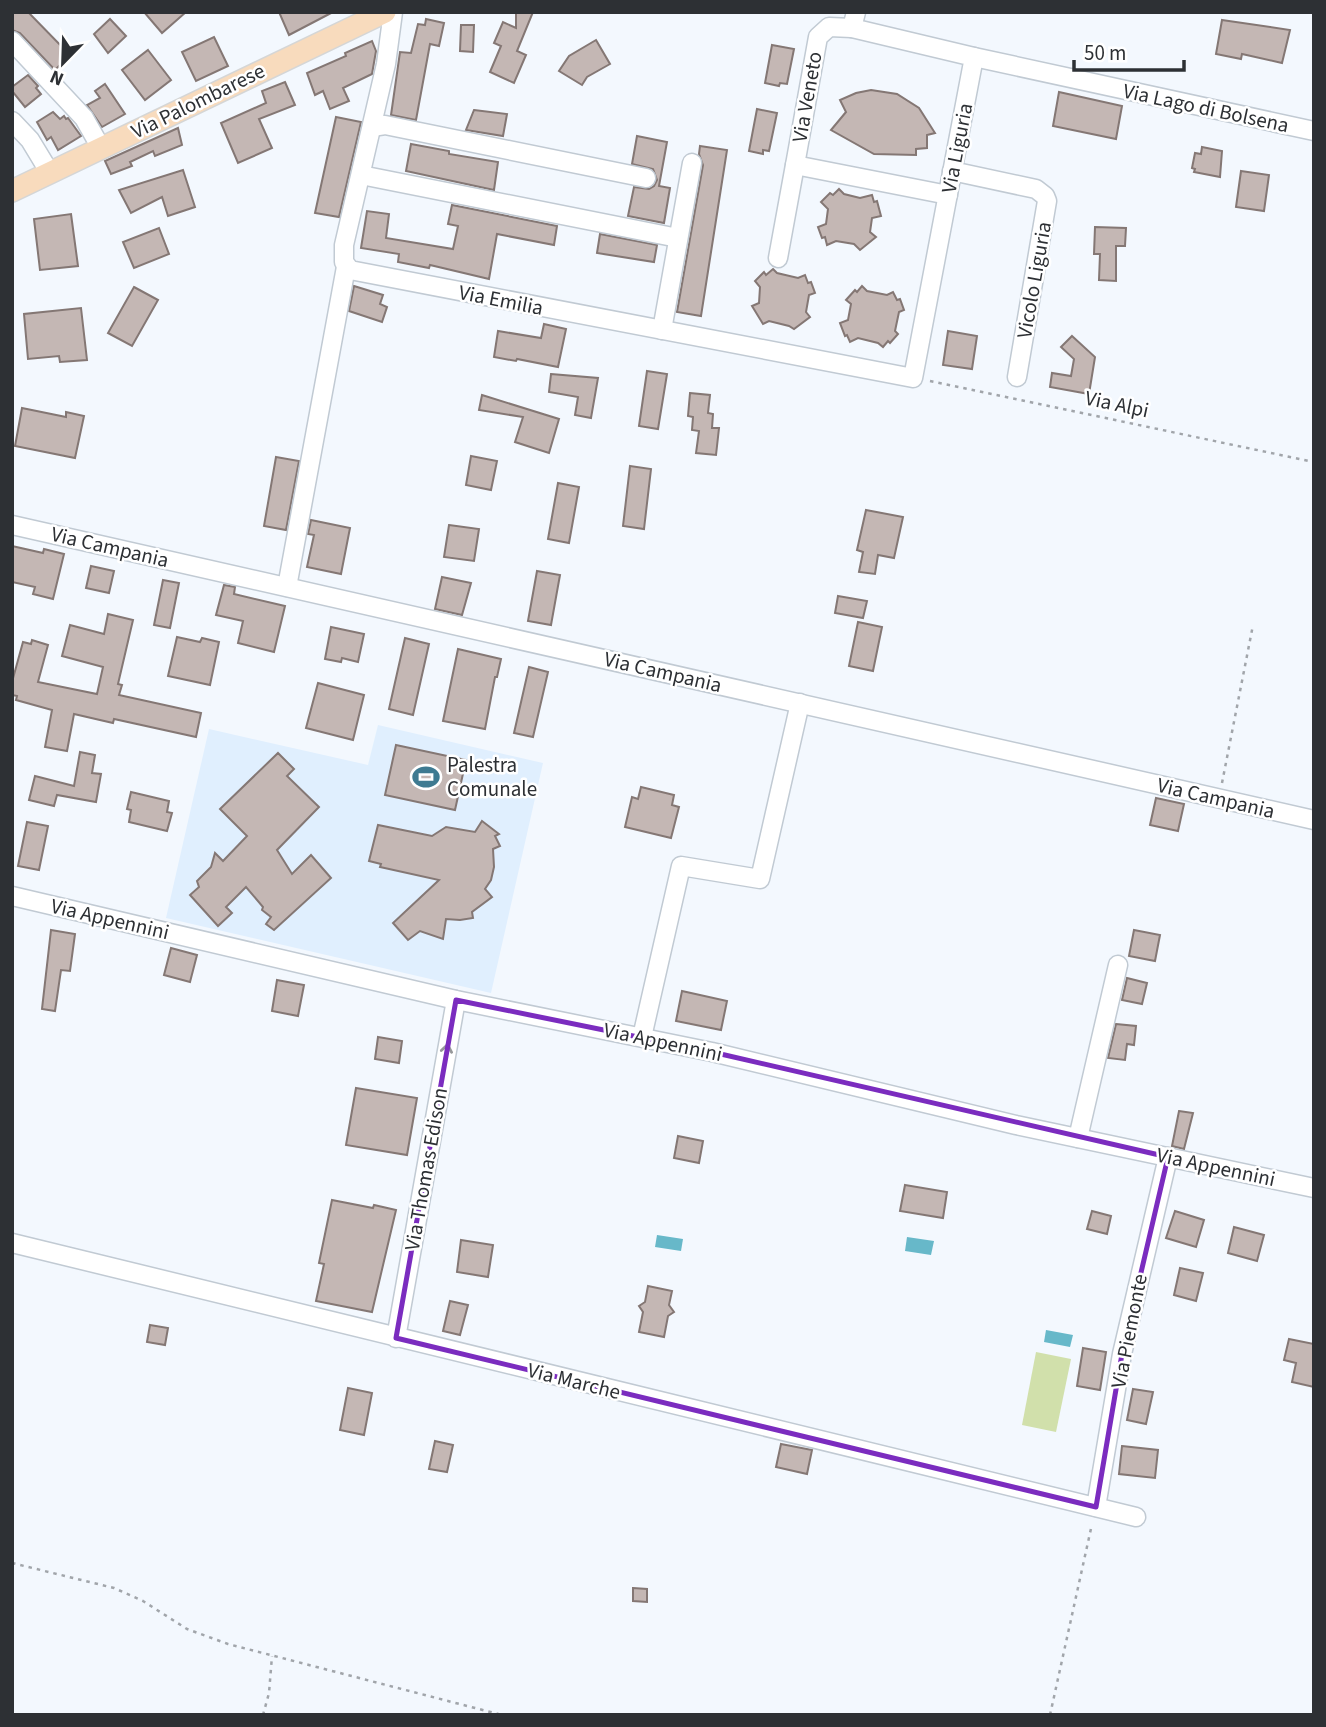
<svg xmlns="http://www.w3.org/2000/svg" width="1326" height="1727" font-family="'Source Sans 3',sans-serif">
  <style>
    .built { fill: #e0effe }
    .green { fill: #d1e0ab }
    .water { fill: #67b8c9 }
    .building { fill: #c4b7b4; stroke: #847774; stroke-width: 2 }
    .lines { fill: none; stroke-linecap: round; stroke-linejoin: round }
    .minor-casing { stroke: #c1cad3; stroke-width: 21 }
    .major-casing { stroke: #d5d6d6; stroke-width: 24 }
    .path { stroke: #a1a5aa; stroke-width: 2.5; stroke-dasharray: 3.5 5; stroke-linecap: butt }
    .minor { stroke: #fff; stroke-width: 18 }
    .major { stroke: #f8dbbd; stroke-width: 21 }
    .oneway { stroke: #96989a }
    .marked { fill: none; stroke: #7b2cbf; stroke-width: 5; stroke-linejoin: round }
    .labels { text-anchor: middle; stroke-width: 5; stroke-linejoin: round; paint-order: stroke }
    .street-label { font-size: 21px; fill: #2d3034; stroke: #fff }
    .poi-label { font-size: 21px; fill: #2d3034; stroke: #fff; text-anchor: start }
  </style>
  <rect width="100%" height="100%" fill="#f3f8fe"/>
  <polygon class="built" points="378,725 543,763 491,993 166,918 209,729 368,765"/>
  <polygon class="green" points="1036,1352 1071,1359 1056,1432 1022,1425"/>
  <g class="water">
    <polygon points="657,1235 683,1239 681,1251 655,1247"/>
    <polygon points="907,1237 934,1241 931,1255 905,1251"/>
    <polygon points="1046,1330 1073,1335 1070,1347 1044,1342"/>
  </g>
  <g class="building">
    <polygon points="12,12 28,12 70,55 55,70 20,33 12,30"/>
    <polygon points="144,12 186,12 162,33"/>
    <polygon points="279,12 333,12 289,35"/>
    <polygon points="516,12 533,12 517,51 526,55 514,83 490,72 501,46 494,43 503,22 516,28"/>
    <polygon points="110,19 126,36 108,53 94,34"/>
    <polygon points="426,19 444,23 439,46 430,44 416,120 391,115 400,52 411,53 418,24 425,25"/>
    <polygon points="1222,20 1290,30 1282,63 1242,54 1241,59 1216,54"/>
    <polygon points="461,25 474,25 473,52 460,51"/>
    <polygon points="214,37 228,66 196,81 182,52"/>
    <polygon points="596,40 610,64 587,77 582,85 559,71 569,56"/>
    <polygon points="372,41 376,51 372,74 343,88 349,101 330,109 323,91 315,95 307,73 346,56 345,53"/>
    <polygon points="772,45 794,49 787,84 780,83 779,86 765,83"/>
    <polygon points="148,50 171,80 145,100 122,70"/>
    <polygon points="28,75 38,86 36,88 41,94 25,107 12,91 12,87"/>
    <polygon points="285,82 295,105 259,119 272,148 238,163 221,123 266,103 262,91"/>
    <polygon points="105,84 125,114 102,127 87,105 100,98 95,91"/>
    <polygon points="871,90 897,94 919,108 935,133 927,135 927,148 916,149 916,155 874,154 831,130 846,112 840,100 856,93"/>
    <polygon points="1059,92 1122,106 1116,139 1053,126"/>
    <polygon points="757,109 777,113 769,151 763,150 763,154 749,151"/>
    <polygon points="474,110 507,114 503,136 466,130"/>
    <polygon points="53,112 60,119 64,116 66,119 68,118 81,136 58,150 51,137 47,140 37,122"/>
    <polygon points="336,117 361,122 339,217 315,213"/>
    <polygon points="178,128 182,145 155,156 153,151 130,162 132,166 111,174 105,161"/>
    <polygon points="637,136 667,142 659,186 670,188 664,223 628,216 634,187 649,189 654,186 657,180 653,169 632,164"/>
    <polygon points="411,144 449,151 449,154 498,162 494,190 406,171"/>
    <polygon points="700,146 727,150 701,316 677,312 703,165 699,154"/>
    <polygon points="1202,147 1222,151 1220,177 1194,172 1195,169 1192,168 1195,153 1201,154"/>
    <polygon points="183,170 195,207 168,216 162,197 131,213 119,190"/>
    <polygon points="1241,171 1269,175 1264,211 1236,207"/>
    <polygon points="839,189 844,194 860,198 872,195 874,202 877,201 881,216 872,218 870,232 876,237 860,250 854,244 836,241 827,245 825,237 822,238 818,227 826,224 828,209 821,202 830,193 833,195"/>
    <polygon points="452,205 557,226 554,245 497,234 489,279 430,265 429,268 398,262 399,254 361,248 367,211 389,214 386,238 453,249 458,226 448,224"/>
    <polygon points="71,214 78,266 40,270 34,219"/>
    <polygon points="1095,227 1126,228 1125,246 1116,246 1116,281 1099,280 1100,254 1094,254"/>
    <polygon points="159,228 169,254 134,268 123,242"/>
    <polygon points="600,234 657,245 654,262 597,253"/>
    <polygon points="773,269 777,273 798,278 805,275 808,283 811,282 815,293 809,295 806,312 810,317 794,329 789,326 769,321 763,324 752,306 759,303 760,287 755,281 764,272 766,275"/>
    <polygon points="354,286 383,295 380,304 387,307 382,322 349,311"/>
    <polygon points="862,286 867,291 887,295 893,292 897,300 900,299 904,310 899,312 895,331 898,334 890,343 888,341 883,347 878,343 858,338 850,342 847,335 845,336 840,323 848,320 851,304 846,300 855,290 857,292"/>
    <polygon points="134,287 158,300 132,346 108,333"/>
    <polygon points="81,308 87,360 60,362 59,356 28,359 24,314"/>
    <polygon points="544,324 566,329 558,367 517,359 516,361 494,357 498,331 541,338"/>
    <polygon points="948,331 977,336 972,369 943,365"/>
    <polygon points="1072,336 1095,357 1089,394 1050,387 1052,373 1071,376 1074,359 1061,347"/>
    <polygon points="647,371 667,374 658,429 639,426"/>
    <polygon points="551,374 598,378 591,418 575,415 578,397 549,392"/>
    <polygon points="690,393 710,395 708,413 713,414 712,428 719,428 716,455 696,453 699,431 692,430 693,417 688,416"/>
    <polygon points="482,395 559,419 549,453 515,442 523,417 479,410"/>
    <polygon points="22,408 66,417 66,412 84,416 75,458 15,446"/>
    <polygon points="471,456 497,461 491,490 466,485"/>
    <polygon points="276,457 299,461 286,530 264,526"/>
    <polygon points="630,466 651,469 644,529 623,526"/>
    <polygon points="558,483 579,487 569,543 548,539"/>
    <polygon points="866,510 903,517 894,558 878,555 875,574 859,572 863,552 857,550"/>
    <polygon points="311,520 350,528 341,574 307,567 314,535 308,534"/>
    <polygon points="449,525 479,529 474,561 444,557"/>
    <polygon points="12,546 43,553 44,549 64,554 53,599 33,594 35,587 12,582"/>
    <polygon points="91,566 114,571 109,593 86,588"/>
    <polygon points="537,571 560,575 551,625 528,621"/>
    <polygon points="442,577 471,583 462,615 435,609"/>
    <polygon points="163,580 179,583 170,628 154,625"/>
    <polygon points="224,585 235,587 234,594 285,606 274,652 238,643 243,621 216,615"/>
    <polygon points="838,596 867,601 863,618 835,613"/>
    <polygon points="108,614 133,620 118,684 122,685 119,695 201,713 196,737 114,719 113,723 74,714 67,751 45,747 52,710 16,700 17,696 12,695 12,682 23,642 31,644 32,640 48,645 38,682 97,694 103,667 62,656 70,625 104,634"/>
    <polygon points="858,622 882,627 873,671 849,666"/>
    <polygon points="331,627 364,634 358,662 342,658 341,662 325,659"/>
    <polygon points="177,637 200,642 202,638 219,642 210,685 168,676"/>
    <polygon points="405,638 429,644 413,715 389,709"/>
    <polygon points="458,649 501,659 497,677 495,677 485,729 443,721"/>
    <polygon points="529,667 548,672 533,737 514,733"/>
    <polygon points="318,683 364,695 353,740 306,728"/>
    <polygon points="396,745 466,760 455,810 385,795"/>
    <polygon points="80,752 95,755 92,773 101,774 96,802 57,795 54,806 29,800 35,776 74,786"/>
    <polygon points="278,753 294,769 287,776 319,807 277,850 292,874 311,855 331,878 274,930 266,924 271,917 262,910 263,907 246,887 226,907 232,913 218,926 190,895 199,887 197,881 211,867 215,853 223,861 247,836 220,809"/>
    <polygon points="641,787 674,795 672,805 679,807 671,838 625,827 632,797 638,799"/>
    <polygon points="131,792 169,801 167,812 172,813 167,831 129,822 131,810 127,809"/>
    <polygon points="1156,798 1184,804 1178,831 1150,825"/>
    <polygon points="482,821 499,834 495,836 500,846 493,849 494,867 491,880 485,889 492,897 472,912 473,918 460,920 446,919 443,939 420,931 408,940 393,923 439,880 380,867 381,864 369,861 378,825 432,836 446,827 475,832"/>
    <polygon points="27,822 48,826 39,870 18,866"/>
    <polygon points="51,930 75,934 70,971 61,970 55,1011 42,1009"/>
    <polygon points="1134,930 1160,935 1155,961 1129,956"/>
    <polygon points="171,948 197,955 190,982 164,975"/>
    <polygon points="1127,978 1147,983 1142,1004 1122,1000"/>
    <polygon points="277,980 304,985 298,1016 272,1011"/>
    <polygon points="682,991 727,1001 721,1030 676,1021"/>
    <polygon points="1116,1024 1136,1026 1134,1045 1127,1044 1125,1060 1108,1058"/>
    <polygon points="378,1037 402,1041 399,1063 375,1059"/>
    <polygon points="356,1088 417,1098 407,1155 346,1145"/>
    <polygon points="1179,1111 1193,1113 1184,1149 1172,1146"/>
    <polygon points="678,1136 703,1141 699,1163 674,1158"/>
    <polygon points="905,1185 947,1192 943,1218 900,1211"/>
    <polygon points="332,1200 373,1208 374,1205 396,1210 372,1312 316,1301 324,1264 319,1263"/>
    <polygon points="1092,1211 1111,1216 1107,1234 1087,1229"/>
    <polygon points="1175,1211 1204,1220 1196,1247 1166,1238"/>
    <polygon points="1234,1227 1264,1235 1257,1261 1228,1253"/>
    <polygon points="461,1240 493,1245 488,1277 457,1272"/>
    <polygon points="1180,1268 1203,1273 1196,1301 1174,1295"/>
    <polygon points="648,1286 672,1291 669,1305 674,1312 668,1316 664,1337 639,1332 643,1312 639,1306 645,1302"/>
    <polygon points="450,1301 468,1305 460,1335 443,1331"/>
    <polygon points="150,1325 168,1328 165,1345 147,1342"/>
    <polygon points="1289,1339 1314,1344 1314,1387 1292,1382 1296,1363 1284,1360"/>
    <polygon points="1083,1348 1106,1352 1100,1390 1077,1386"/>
    <polygon points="348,1388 372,1393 364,1435 340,1430"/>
    <polygon points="1133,1389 1153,1392 1146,1424 1127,1420"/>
    <polygon points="435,1441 453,1445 447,1472 429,1469"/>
    <polygon points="781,1444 812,1450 807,1474 776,1467"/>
    <polygon points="1122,1446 1158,1450 1155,1478 1119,1474"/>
    <polygon points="633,1588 647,1589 647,1602 633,1601"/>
  </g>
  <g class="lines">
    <defs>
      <g id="minor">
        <polyline points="393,12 386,64 344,245 344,262 350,270 913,378 974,57 852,28 856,12"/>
        <polyline points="852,28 829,27 818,37 795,165 948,195"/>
        <polyline points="12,41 84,118 101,148"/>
        <polyline points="974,57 1314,131"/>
        <polyline points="12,121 30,140 50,173"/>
        <polyline points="372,127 385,125 646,178"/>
        <polyline points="952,171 1036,189 1045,196 1047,201 1017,377"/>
        <polyline points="361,175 678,238"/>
        <polyline points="778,258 795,165"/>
        <polyline points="662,330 692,163"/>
        <polyline points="12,525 1314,820"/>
        <polyline points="287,587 346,267"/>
        <polyline points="12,896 456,1000 712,1052 1016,1125 1314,1188"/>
        <polyline points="642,1037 681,866 760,879 800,703"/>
        <polyline points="1078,1138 1118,965"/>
        <polyline points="12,1243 1136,1517"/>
        <polyline points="396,1338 456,1000"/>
        <polyline points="1096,1507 1122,1354 1168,1157"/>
      </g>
      <polyline id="major" points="12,191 385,12"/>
    </defs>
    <use href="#minor" class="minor-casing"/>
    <use href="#major" class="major-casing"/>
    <g class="path">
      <polyline points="930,381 1314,462"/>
      <polyline points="1222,783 1253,625"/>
      <polyline points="12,1563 114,1588 143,1601 187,1629 228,1644 502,1715"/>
      <polyline points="263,1715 269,1693 272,1656"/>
      <polyline points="1050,1715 1092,1524"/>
    </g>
    <use href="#minor" class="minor"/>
    <use href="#major" class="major"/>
  </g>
  <defs><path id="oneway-shaft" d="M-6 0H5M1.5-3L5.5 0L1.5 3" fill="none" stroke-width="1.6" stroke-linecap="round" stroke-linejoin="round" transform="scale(1.75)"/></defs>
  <use class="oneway" href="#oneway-shaft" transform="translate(446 1054) rotate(-80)"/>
  <path class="marked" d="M456,1000L712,1052L1168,1157L1122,1354L1096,1507L396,1338Z"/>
  <defs>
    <symbol id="stadium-bare" viewBox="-9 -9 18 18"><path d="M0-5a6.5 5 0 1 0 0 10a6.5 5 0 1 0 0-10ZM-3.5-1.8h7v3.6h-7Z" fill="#3e7a91" stroke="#fff" stroke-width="2.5" paint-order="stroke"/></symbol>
  </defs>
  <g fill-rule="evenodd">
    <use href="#stadium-bare" x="407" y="758" width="38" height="38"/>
  </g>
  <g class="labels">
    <g class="street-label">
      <text transform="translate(807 97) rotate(-80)" y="7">Via Veneto</text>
      <text transform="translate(198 101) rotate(-26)" y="7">Via Palombarese</text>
      <text transform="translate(1206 108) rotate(12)" y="7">Via Lago di Bolsena</text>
      <text transform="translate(957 148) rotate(-79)" y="7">Via Liguria</text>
      <text transform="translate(1034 280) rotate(-80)" y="7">Vicolo Liguria</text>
      <text transform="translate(501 300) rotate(11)" y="7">Via Emilia</text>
      <text transform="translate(1117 404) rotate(12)" y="7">Via Alpi</text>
      <text transform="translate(110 547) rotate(13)" y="7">Via Campania</text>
      <text transform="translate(663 672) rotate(13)" y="7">Via Campania</text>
      <text transform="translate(1216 798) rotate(13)" y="7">Via Campania</text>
      <text transform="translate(110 919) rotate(13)" y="7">Via Appennini</text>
      <text transform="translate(663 1042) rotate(12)" y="7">Via Appennini</text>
      <text transform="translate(1216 1167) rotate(12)" y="7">Via Appennini</text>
      <text transform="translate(426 1169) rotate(-80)" y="7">Via Thomas Edison</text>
      <text transform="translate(1129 1331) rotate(-79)" y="7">Via Piemonte</text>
      <text transform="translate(574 1381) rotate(14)" y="7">Via Marche</text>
    </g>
    <g class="poi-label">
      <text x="447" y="772">Palestra<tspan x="447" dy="24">Comunale</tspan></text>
    </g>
  </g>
  <rect width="1326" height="1727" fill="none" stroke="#2d3034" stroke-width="28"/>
  <g transform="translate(63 63) rotate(203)" stroke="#ffffff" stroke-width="5" paint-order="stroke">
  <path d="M0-5L12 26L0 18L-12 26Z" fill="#2d3034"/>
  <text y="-10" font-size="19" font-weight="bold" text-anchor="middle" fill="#2d3034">N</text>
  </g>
  <path d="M1074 60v10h110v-10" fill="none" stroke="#2d3034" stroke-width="3.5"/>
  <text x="1084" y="60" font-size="21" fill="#2d3034" stroke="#ffffff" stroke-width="5" paint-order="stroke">50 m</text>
</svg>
